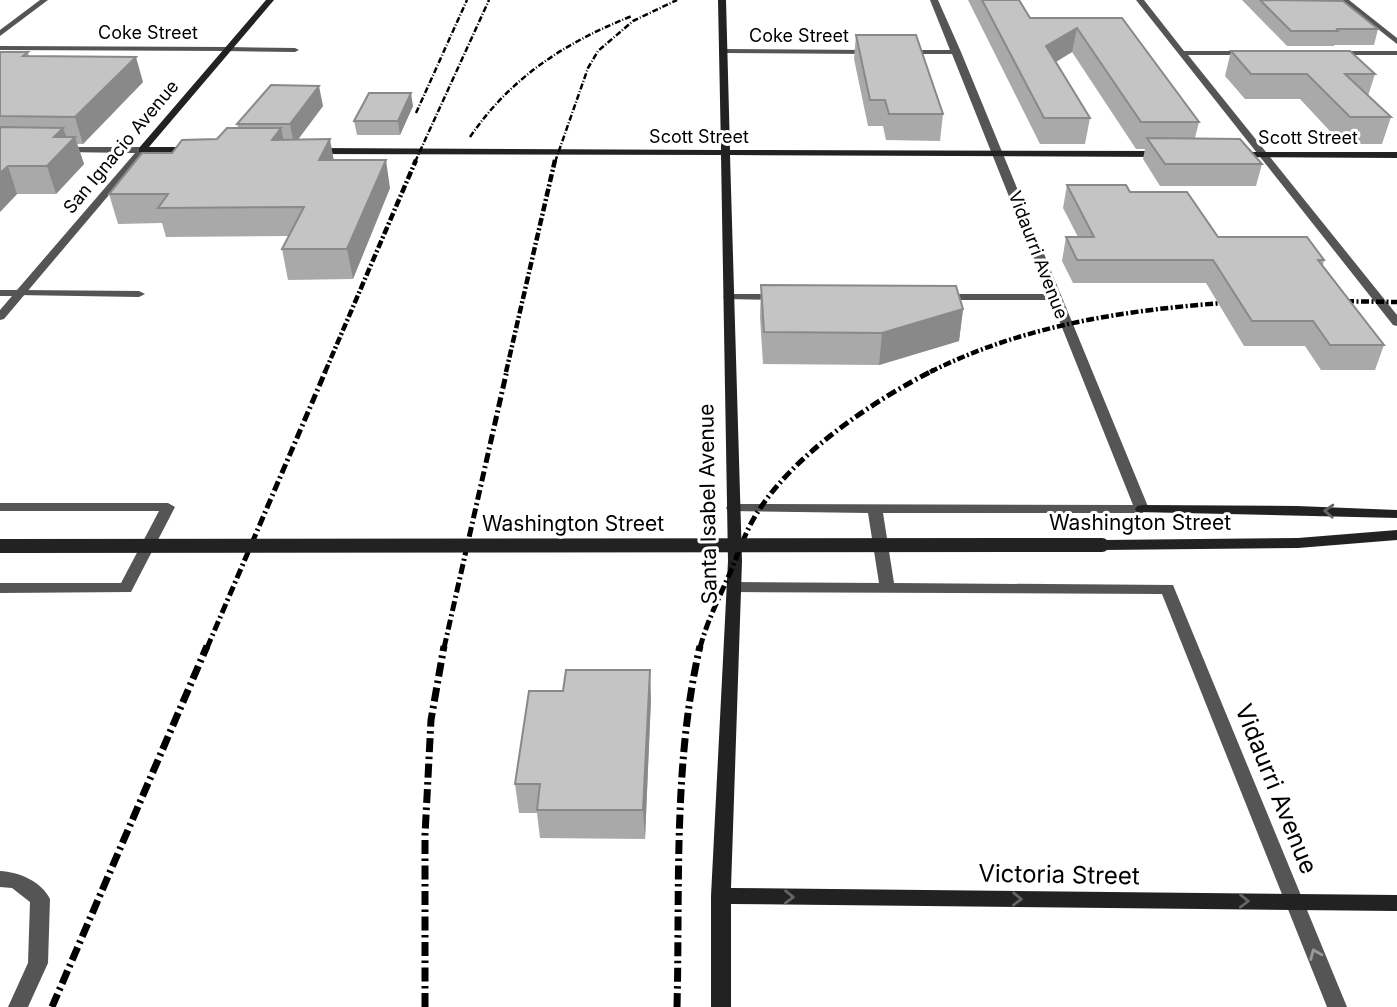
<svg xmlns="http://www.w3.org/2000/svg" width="1397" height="1007" font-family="Inter,sans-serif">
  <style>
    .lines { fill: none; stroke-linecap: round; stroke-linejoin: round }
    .lane { fill: #555; fill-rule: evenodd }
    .street { fill: #555; fill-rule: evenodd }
    .secondary { fill: #222; fill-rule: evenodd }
    .rail-far3 { stroke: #000; stroke-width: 2.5; stroke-dasharray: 6 2 1 2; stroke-linecap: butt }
    .rail-far2 { stroke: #000; stroke-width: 4.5; stroke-dasharray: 8 2.5 2 2.5; stroke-linecap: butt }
    .rail-far1 { stroke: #000; stroke-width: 5; stroke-dasharray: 10 3.5 2 3.5; stroke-linecap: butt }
    .rail { stroke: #000; stroke-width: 7; stroke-dasharray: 14 4.5 2.5 4.5; stroke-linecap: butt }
    .secondary-bridge { stroke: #222; stroke-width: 14 }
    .wall { fill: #a9a9a9 }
    .shaded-wall { fill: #898989 }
    .building { fill: #c4c4c4; stroke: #898989; stroke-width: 2 }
    .oneway { stroke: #646464 }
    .oneway2 { stroke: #999 }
    .labels { text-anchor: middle; stroke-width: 6; stroke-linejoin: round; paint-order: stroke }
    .far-street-label { font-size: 18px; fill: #000; stroke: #fff }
    .street-label { font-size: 21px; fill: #000; stroke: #fff }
    .near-street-label { font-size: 24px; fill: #000; stroke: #fff }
  </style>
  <rect width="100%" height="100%" fill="#fff"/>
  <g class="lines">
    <g class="lane">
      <polygon points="227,47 295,48 299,50 295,52 224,51 223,49"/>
      <polygon points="20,290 139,291 145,294 139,297 16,295 14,293"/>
    </g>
    <g class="street">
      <polygon points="40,0 48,0 0,36 0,30"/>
      <polygon points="930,0 938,0 961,52 1149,509 1142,513 883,513 894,583 1173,585 1347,1007 1327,1007 1162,594 734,592 726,587 734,582 879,583 868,513 728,511 726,508 728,505 733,504 1133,505 1051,300 941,300 935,297 941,294 1048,294 952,54 906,54 902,52 906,50 950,50"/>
      <polygon points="1136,0 1144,0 1184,51 1252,51 1252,55 1188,55 1397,315 1397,326 1393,325"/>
      <polygon points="1341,0 1349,0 1397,38 1397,44"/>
      <polygon points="0,46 227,47 231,49 227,51 0,50"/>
      <polygon points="725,49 872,50 876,52 872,54 722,53 722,49"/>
      <polygon points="1335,51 1397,51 1397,55 1332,55 1332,51"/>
      <polygon points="57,147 142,147 147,150 4,319 0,320 0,310 12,296 0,296 0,290 17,290 135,153 60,152 57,151"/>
      <polygon points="729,294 780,294 786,297 780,300 725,299 723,297"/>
      <polygon points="0,503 168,503 175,507 131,592 0,593 0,583 121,583 159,511 0,511"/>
      <path d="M0,871C19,872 41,881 50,899L48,963L28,1007H8L28,963L30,902L12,888L0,887Z"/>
    </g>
    <g class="secondary">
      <polygon points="266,0 274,0 149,147 193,147 198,150 196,152 139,152 139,148"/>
      <polygon points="718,0 726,0 730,150 1163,151 1168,154 1163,157 730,155 742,561 731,888 1397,895 1397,911 731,904 731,1007 711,1007 711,896 728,561 721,155 315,154 310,151 315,148 721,150"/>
      <polygon points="1233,152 1397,152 1397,158 1236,157 1233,156"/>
      <polygon points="1142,505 1297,506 1397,510 1397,518 1137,512 1135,509 1137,506"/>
      <polygon points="1397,530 1397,540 1298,548 1102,550 1095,545 1102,540 1298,538"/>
    </g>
    <g class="rail-far3">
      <polyline points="416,113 467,0"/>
      <path d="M470,137C511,77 566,42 632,16"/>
      <polyline points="415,162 489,0"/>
      <polyline points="555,162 588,68 598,51 633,21 677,0"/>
    </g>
    <g class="rail-far2">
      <polyline points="1331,301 1397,302"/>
      <polyline points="325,372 416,160"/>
      <polyline points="506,372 555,160"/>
      <path d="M930,372C1026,324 1131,309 1237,302"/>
    </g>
    <g class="rail-far1">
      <polyline points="207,648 326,370"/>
      <polyline points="444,648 507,370"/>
      <path d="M700,648C707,621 719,598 730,573C739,552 746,529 759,510C796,453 874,400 934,370"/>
    </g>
    <g class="rail">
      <polyline points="52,1007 207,646"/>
      <polyline points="425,1007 425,835 431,720 444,646"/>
      <path d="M677,1007C680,888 673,763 700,646"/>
    </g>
    <polyline class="secondary-bridge" points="0,546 1102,545"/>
  </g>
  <g class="wall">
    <polygon points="968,0 1019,0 1030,18 1122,18 1199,122 1195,138 1262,164 1256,186 1160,186 1143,159 1145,149 1136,149 1072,52 1056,62 1090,118 1085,144 1040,144"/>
    <polygon points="1242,0 1327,0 1378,29 1374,45 1334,45 1334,46 1287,46"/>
    <polygon points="856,35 943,114 940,141 886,140 883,126 868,126 854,59"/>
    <polygon points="1231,51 1375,74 1368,96 1391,117 1382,144 1342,144 1300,99 1245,99 1225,76"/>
    <polygon points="0,52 28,52 29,56 143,82 83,144 77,144 84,164 56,194 17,194 0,212"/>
    <polygon points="323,106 298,139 334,160 390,188 353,279 288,280 282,249 288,236 166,237 162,223 118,224 109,194 172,153 217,139 238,128 237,124"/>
    <polygon points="413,106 400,135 357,135 354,121"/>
    <polygon points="1067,185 1130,192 1218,237 1324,260 1323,265 1384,345 1375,370 1321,370 1305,346 1244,346 1206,283 1073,283 1062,261 1066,237 1078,237 1063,208"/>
    <polygon points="761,285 963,309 959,341 879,365 763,364 760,317"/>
    <polygon points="651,698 645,839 540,838 537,813 519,813 515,784"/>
  </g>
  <g class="shaded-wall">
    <polygon points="1077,28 1072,52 1042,70 1046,46"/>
    <polygon points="136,57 143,82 83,144 75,117"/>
    <polygon points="319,86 323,106 294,145 290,124"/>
    <polygon points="411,93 413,106 400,135 398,121"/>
    <polygon points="63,128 69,144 75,137 84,164 56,194 47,166 54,137"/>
    <polygon points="281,128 287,155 272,140"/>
    <polygon points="330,139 335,167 319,160"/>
    <polygon points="386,160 390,188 353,279 347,249"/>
    <polygon points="8,166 17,194 0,212 0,173"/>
    <polygon points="963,309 959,341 879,365 882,333"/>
    <polygon points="650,670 651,698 645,839 643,810"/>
  </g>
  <g class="building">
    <polygon points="982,0 1019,0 1030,18 1122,18 1199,122 1141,122 1077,28 1046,46 1090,118 1044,118"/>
    <polygon points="1260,0 1343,1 1378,29 1337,29 1338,31 1291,31"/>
    <polygon points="856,35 916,35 943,114 889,114 885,100 870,100"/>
    <polygon points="1231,51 1350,51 1375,74 1345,74 1391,117 1350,117 1307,74 1251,74"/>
    <polygon points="0,52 28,52 23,56 136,57 75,117 0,116"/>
    <polygon points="271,85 319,86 290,124 237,124"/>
    <polygon points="369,93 411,93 398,121 354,121"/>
    <polygon points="0,127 63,128 54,137 75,137 47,166 8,166 0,173"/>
    <polygon points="227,128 281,128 272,140 330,139 319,160 386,160 347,249 282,249 304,207 158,208 168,194 109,194 142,153 172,153 182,140 217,139"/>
    <polygon points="1147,138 1240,139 1262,164 1165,164"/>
    <polygon points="1067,185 1126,185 1130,192 1187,192 1218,237 1307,237 1324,260 1318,260 1384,345 1330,345 1313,321 1252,321 1213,260 1077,260 1066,237 1094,237"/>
    <polygon points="761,285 956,286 963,309 882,333 764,332"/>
    <polygon points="566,670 650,670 643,810 537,810 540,784 515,784 529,691 563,691"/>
  </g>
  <defs><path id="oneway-chevron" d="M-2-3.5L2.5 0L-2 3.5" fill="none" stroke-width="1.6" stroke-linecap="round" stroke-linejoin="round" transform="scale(1.75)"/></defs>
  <g class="oneway">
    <use href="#oneway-chevron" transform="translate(1329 511) rotate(-177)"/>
    <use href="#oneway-chevron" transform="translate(789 897) rotate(1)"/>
    <use href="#oneway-chevron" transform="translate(1017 899) rotate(1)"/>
    <use href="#oneway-chevron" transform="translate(1244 901) rotate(1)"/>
  </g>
  <use class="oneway2" href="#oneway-chevron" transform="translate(1315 954) rotate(-113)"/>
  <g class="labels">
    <g class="far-street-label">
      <text x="148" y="39">Coke Street</text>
      <text x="799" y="42">Coke Street</text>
      <text x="699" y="143">Scott Street</text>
      <text x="1308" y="144">Scott Street</text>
      <text transform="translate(121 147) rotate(-50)" y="6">San Ignacio Avenue</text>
      <text transform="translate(1038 255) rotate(69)" y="6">Vidaurri Avenue</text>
    </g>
    <g class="street-label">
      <text transform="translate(708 504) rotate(-91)" y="7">Santa Isabel Avenue</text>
      <text x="1140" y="530">Washington Street</text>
      <text x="573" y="531">Washington Street</text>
    </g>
    <g class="near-street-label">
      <text transform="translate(1276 789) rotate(68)" y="8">Vidaurri Avenue</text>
      <text transform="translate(1059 875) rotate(1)" y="8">Victoria Street</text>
    </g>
  </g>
</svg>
